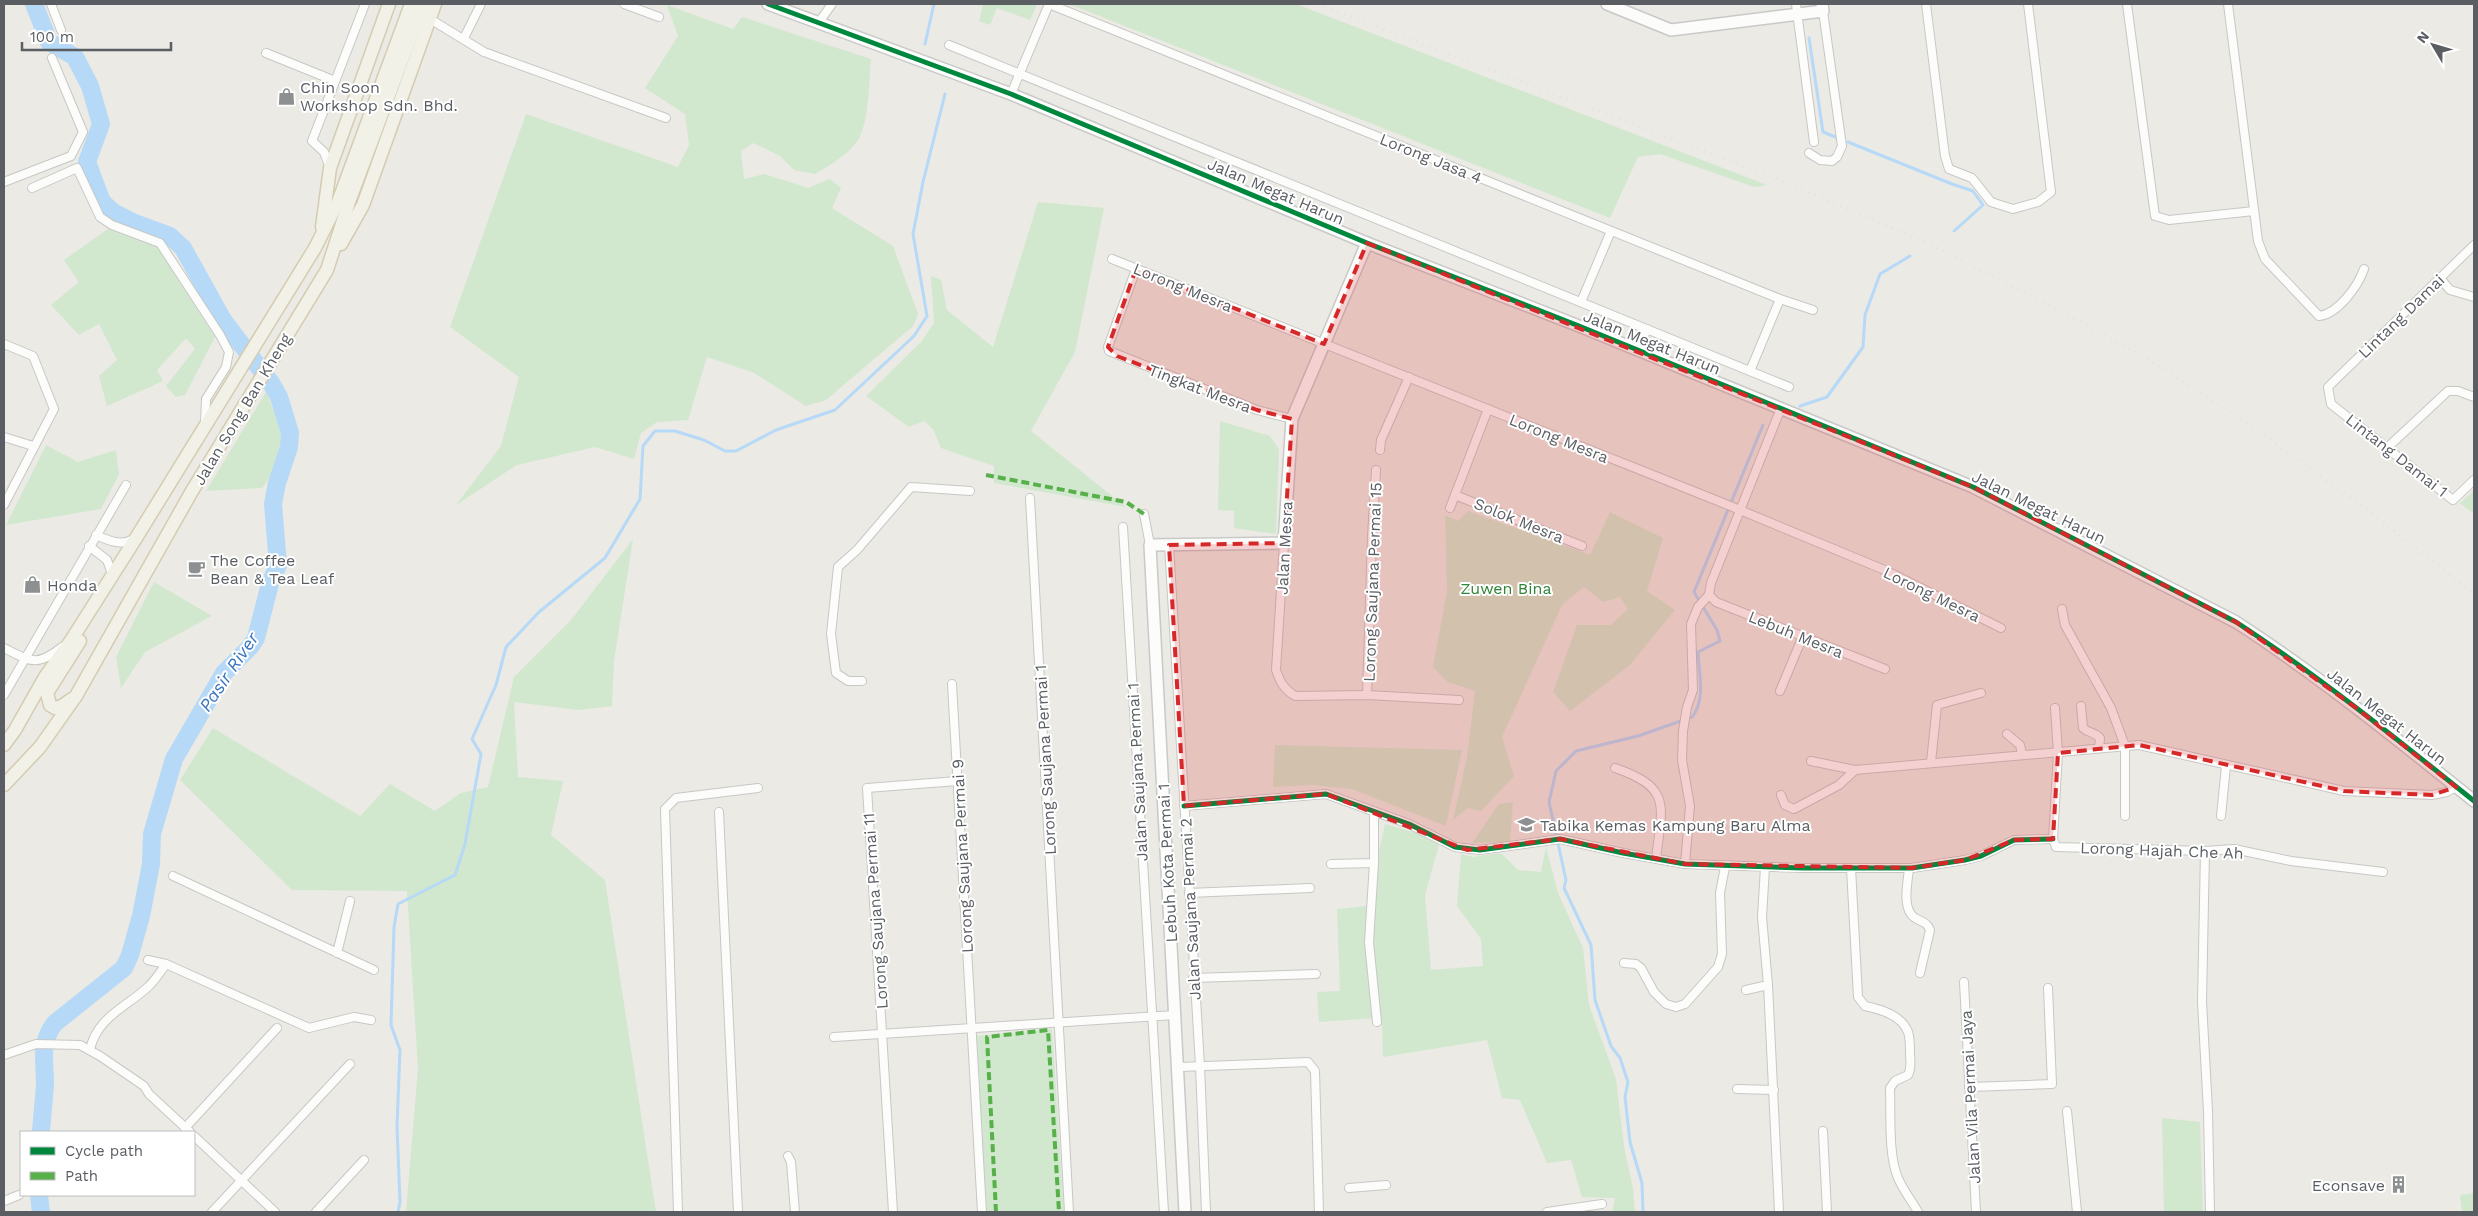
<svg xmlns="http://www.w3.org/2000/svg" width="2478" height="1216" font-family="'Work Sans',sans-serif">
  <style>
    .green { fill: #d1e8cf }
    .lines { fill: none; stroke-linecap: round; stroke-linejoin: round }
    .stream { stroke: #b6d9f7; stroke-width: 3 }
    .river { stroke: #b6d9f7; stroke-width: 18 }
    .street-casing { stroke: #c7c8c6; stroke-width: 10 }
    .secondary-casing { stroke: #c8c9c8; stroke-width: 14 }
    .primary-casing { stroke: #d4ccb1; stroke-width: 15 }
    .street { stroke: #fcfcfb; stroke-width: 8 }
    .secondary { stroke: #fcfcfb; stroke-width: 11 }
    .primary { stroke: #f2f1e7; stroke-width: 12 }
    .rail { stroke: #e2e3e2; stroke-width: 3; stroke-dasharray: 1 6; stroke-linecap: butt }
    .quiet { stroke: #58b04a; stroke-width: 4; stroke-dasharray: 8 4; stroke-linecap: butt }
    .cycleway-casing { stroke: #fff; stroke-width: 8 }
    .cycleway { stroke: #00873e; stroke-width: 5 }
    .marked { fill: #d62828; fill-opacity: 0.2; stroke: #d62828; stroke-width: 4; stroke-dasharray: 10 6; stroke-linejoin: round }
    .labels { text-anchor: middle; stroke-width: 4; stroke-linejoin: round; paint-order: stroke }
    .poi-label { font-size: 16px; fill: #5a5e63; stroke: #fff; text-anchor: start }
    .street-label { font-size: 16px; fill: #5a5e63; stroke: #fff }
    .park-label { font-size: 16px; fill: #308438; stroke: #fff }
    .water-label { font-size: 18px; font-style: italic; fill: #3b76bf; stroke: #fff }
  </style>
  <rect width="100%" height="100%" fill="#ebeae4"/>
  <g class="green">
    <polygon points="983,4 1037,4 1030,20 997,8 990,25 979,21"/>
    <polygon points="1069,4 1296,4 1767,185 1754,187 1660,154 1638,157 1610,218"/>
    <path d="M667,5L733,29L742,17L871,59C869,80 869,123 858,140C848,155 830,165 815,174L794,170L780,156L753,143L741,151L744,179L764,174L808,188L830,179L841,188L832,208L893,246L918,314L913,326L826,400L806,406L754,373L707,357L688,420L657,422L641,433L634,459L595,447L517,465L456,505L501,446L519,377L450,327L526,114L678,167L689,145L685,114L645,88L678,36Z"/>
    <polygon points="1038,202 1104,208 1075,352 1031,431 1126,507 994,483 994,466 941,448 933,429 924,421 909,427 866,396 921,342 934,323 931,276 941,280 947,310 993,347"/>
    <polygon points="108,229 157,247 215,337 185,395 176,397 166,386 195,349 186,338 157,370 163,381 107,406 99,376 117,360 99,324 79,335 51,305 79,282 64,260"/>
    <path d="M266,392C282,430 292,451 262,488L206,491Z"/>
    <polygon points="1220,421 1270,436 1279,449 1276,534 1234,528 1234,511 1218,510"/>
    <polygon points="46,445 78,462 116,450 119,474 101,509 6,525"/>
    <polygon points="2474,491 2474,514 2460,503"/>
    <polygon points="1468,511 1590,555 1610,512 1663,538 1647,591 1675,610 1630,665 1570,711 1553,692 1577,625 1611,625 1628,609 1620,597 1603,602 1584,587 1562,605 1502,737 1514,776 1481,811 1468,808 1453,820 1467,757 1475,691 1448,682 1433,667 1447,591 1445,515 1458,521"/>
    <polygon points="633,539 614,661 612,706 578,710 514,702 518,777 563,781 551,835 605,880 656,1212 406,1212 418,1069 407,891 292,890 180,780 213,728 360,816 390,784 435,811 461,793 488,787 514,677 571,620"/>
    <polygon points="154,582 212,616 145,652 121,688 116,657"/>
    <polygon points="1275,745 1462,750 1446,826 1352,789 1312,785 1273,787"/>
    <polygon points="1513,802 1510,842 1472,843 1499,804"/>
    <polygon points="1385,824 1416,833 1439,845 1425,895 1431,970 1483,966 1481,939 1457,906 1461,854 1473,857 1501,853 1518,870 1541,872 1546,847 1558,893 1583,948 1589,1005 1616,1079 1624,1146 1633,1189 1635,1212 1612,1212 1615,1198 1582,1197 1571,1160 1547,1163 1520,1100 1502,1098 1487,1040 1383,1057 1382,1025 1375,1018 1319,1022 1317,992 1340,991 1337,909 1367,906"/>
    <polygon points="1052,1029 1064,1212 986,1212 977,1036"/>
    <polygon points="2162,1118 2200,1122 2203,1212 2164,1212"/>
    <polygon points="2474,1193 2474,1212 2462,1212 2460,1195"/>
  </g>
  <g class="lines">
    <g class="stream">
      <polyline points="1809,38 1823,132 1838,138"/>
      <polyline points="925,44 934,4"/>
      <polyline points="1848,142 1952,184 1973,191 1983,205 1954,231"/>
      <polyline points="1800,406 1827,397 1863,347 1865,315 1880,274 1910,256"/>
      <polyline points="398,1212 400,1202 397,1126 400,1050 391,1025 394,927 398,904 455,875 465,844 481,754 472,739 496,685 506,647 539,612 605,558 640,499 643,446 655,431 675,431 704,440 725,451 736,451 776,430 835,410 914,336 927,316 913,234 923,182 945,94"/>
      <path d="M1643,1212L1642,1183L1630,1142L1625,1097L1628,1082L1620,1058L1611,1046L1595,1000L1591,945L1564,888L1566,880L1549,802L1556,771L1576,751L1638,736L1692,717C1706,700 1699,673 1698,652L1720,641L1717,630L1694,592L1763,425"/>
    </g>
    <g class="river">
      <path d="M34,4L49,42L75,57L90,86L101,124L87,162L102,202L113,212L132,222L170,236L183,248L223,320L271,383L279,397L290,433L289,447L277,483L273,504L278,565L270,584L256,638L250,647L224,673L174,759L152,834L151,864L141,916L130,955L124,968L55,1023C39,1043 45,1061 45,1084C44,1100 42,1116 41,1132"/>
      <polyline points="39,1195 41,1212"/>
    </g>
    <defs>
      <g id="street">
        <polyline points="51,4 61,30"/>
        <polyline points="624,4 659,17"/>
        <polyline points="1049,4 1780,299 1813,310"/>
        <polyline points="1796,4 1814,142"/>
        <polyline points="1926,4 1945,156 1949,169 1972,178 1991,202 2013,209 2038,202 2051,192 2028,4"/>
        <polyline points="2127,4 2155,216 2169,220 2254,211"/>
        <path d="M2228,4L2258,241L2265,259L2319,316C2338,314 2358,286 2364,269"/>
        <polyline points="430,19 484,52 666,118"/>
        <polyline points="819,22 832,4"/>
        <polyline points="464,38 481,4"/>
        <polyline points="949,45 1789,387"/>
        <polyline points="266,53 335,81"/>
        <polyline points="1011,94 1049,4"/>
        <polyline points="1809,153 1820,160 1832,161 1837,157 1842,146 1823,11"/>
        <polyline points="330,168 324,152 312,141 365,4"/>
        <polyline points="4,182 71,156 83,132 52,58"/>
        <polyline points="32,188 77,168 100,217 112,225 160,243 220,335 229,352 226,367 206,399 205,422"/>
        <polyline points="2474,245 2328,387 2331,404 2453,500 2474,480"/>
        <polyline points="1112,259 1723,503 1887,571 2001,628"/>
        <polyline points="1136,269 1108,347 1109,351 1257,410 1292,419"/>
        <polyline points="2440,278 2450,290 2474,297"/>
        <polyline points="1581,302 1611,231"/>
        <polyline points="4,344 33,356 54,409 4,505"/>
        <polyline points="1638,350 1647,329"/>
        <polyline points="1750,371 1780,299"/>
        <polyline points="4,437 33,446"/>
        <polyline points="2388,447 2448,391 2458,391 2474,397"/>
        <polyline points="1380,450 1381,440 1409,377"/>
        <polyline points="1455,495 1582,546"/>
        <polyline points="1030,498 1069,1212"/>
        <polyline points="1450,508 1488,409"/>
        <polyline points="1144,514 1150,545"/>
        <polyline points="1123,527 1164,1212"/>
        <path d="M96,535C109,541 121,546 134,539"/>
        <path d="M1284,543L1276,670C1280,682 1284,689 1295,696L1367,695L1459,700"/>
        <polyline points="1169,545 1200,1066 1206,1212"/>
        <polyline points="89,546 107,560 112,574"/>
        <polyline points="1709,595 1711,583 1781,408"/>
        <polyline points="1709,595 1716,602 1885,669"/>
        <polyline points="2062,609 2065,625 2111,708 2125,746 2125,816"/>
        <path d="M4,648C31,662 37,667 62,647"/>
        <polyline points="862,681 848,681 836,673 831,634 838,567 857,550 911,487 970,491"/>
        <polyline points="952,684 982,1212"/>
        <polyline points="1780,691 1803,636"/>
        <polyline points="4,695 126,485"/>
        <polyline points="1367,695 1372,537 1376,470"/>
        <path d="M2081,706L2083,728C2088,733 2095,732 2100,738L2099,748"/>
        <polyline points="2055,708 2058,753 2053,839 2056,847 2205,851 2234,849 2291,861 2383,872"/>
        <polyline points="2007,734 2020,745 2022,754"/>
        <polyline points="1811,761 1855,770"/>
        <polyline points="1931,762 1937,705 1981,693"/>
        <path d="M1615,768C1673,788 1662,806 1656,859"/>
        <polyline points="1781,795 1785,805 1794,809 1839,785 1855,770 2139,745 2344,791 2432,795 2447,792 2456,787"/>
        <polyline points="1184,806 1326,794 1409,824 1455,847 1480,850 1560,839 1623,853 1685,864 1803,868 1912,868 1965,860 1981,856 2014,840 2053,839"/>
        <polyline points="719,812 738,1212"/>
        <polyline points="2221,816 2226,766"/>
        <polyline points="2205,851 2202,1002 2208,1111 2210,1212"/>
        <polyline points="1374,863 1369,942 1377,1022"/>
        <polyline points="1331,864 1374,863 1374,812"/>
        <polyline points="1685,864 1690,806 1682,760 1683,731 1687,707 1693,690 1691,624 1698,607 1709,595"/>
        <path d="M1851,868L1858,997L1865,1006C1880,1009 1902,1016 1908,1032C1910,1038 1910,1046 1910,1052C1910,1060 1912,1068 1908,1075L1895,1081L1890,1088C1891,1113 1888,1155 1898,1178C1903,1190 1912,1201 1918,1212"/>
        <path d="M1909,868C1908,882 1901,909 1915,918C1922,922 1927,922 1930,930L1920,973"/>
        <polyline points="173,876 374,970"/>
        <polyline points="1189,893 1310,888"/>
        <polyline points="337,953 350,901"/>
        <polyline points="148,960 166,964 309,1028 354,1017 371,1020"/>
        <polyline points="1624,963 1636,964 1641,968 1654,992 1666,1004 1676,1007 1685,1004 1718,967 1722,954 1720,893 1725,867"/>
        <polyline points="1193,978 1316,974"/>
        <polyline points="1964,982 1976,1212"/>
        <polyline points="1768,985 1779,1212"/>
        <polyline points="1746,990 1768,985 1762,917 1765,867"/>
        <polyline points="834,1037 1175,1015"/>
        <path d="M90,1049C98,1016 127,1007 149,986C156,979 161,971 166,964"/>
        <polyline points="4,1055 36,1044 80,1045 100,1056 144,1086 149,1094 190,1132"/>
        <polyline points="1179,1067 1308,1062 1315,1071 1319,1212"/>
        <polyline points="1969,1087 2052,1084 2048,988"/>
        <polyline points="1737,1089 1774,1090"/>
        <polyline points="2067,1111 2077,1212"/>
        <polyline points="185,1128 277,1028"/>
        <polyline points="1823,1131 1827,1212"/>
        <polyline points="194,1136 275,1212"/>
        <polyline points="788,1156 791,1162 795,1212"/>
        <polyline points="1349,1188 1386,1185"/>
        <polyline points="4,1201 19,1195"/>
        <polyline points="212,1212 350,1064"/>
        <polyline points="316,1212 364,1160"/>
        <polyline points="678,1212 665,809 676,798 758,788"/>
        <polyline points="893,1212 867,788 957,781"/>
        <polyline points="1547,1212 1602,1204"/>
      </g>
      <g id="secondary">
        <path d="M768,4L1011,94L1367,243L1579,326L1973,487L2236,622C2319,676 2397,739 2474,801"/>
        <polyline points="1607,4 1671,30 1823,11 1822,4"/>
        <polyline points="1185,1212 1150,545 1284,543 1292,419 1367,243"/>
      </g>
      <g id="primary">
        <polyline points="322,227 330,168 389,4"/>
        <polyline points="341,244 363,205 435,4"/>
        <polyline points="72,699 62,706 55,708 50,705 47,693 80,641"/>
        <polyline points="4,745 15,730 45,677 72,639 136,538 315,248 338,202 411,4"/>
        <polyline points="4,785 40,747 76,696 192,491 327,270 349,202 423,4"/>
      </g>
    </defs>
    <use href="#street" class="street-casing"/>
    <use href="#secondary" class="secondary-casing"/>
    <use href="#primary" class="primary-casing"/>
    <use href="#street" class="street"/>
    <use href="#secondary" class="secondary"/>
    <use href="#primary" class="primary"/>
    <polyline class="rail" points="1318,4 1777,179 1928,243 2070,316 2153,362 2245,422 2364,507 2474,594"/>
    <g class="quiet">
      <polyline points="986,475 1126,502 1144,514"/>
      <polyline points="996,1212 987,1037 1048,1030 1059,1212"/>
    </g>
    <defs>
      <g id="cycleway">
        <path d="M768,4L1011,94L1367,243L1579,326L1973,487L2236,622C2319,676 2397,739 2474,801"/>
        <polyline points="1184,806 1326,794 1409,824 1455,847 1480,850 1560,839 1623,853 1685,864 1803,868 1912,868 1965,860 1981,856 2014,840 2053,839"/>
      </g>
    </defs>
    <use href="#cycleway" class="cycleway-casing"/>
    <use href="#cycleway" class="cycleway"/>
  </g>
  <path class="marked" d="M1367,243L1973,487L2236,622L2355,707L2456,787L2432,795L2344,791L2139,745L2058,753L2053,839L2014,840L1965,860L1912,868L1685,864L1560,839L1467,850L1326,794L1184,806L1169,545L1284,543L1292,419L1257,410L1117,356L1108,347L1136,269L1324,344Z"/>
  <defs>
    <symbol id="shop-bare" viewBox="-9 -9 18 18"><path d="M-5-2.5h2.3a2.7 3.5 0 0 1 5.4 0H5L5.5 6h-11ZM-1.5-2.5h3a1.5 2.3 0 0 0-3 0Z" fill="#8d8f90" stroke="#fff" stroke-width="2.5" paint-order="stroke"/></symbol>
    <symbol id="cafe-bare" viewBox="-9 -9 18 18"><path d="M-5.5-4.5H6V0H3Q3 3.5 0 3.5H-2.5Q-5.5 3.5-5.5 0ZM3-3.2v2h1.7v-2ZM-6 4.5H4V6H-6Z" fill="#8d8f90" stroke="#fff" stroke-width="2.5" paint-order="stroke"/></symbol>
    <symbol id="school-bare" viewBox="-9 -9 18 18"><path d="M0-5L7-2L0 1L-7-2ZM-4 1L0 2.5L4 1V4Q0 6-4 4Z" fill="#8d8f90" stroke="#fff" stroke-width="2.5" paint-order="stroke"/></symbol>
    <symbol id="building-bare" viewBox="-9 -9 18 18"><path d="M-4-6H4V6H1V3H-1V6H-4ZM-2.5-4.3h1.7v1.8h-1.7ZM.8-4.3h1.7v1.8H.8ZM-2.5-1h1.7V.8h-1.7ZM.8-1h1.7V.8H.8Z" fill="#8d8f90" stroke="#fff" stroke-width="2.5" paint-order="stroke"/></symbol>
  </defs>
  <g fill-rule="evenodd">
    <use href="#shop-bare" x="274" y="84" width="25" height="25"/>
    <use href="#cafe-bare" x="184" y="556" width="25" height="25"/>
    <use href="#shop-bare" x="20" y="572" width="25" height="25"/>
    <use href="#school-bare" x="1514" y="812" width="25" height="25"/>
    <use href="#building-bare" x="2386" y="1172" width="25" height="25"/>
  </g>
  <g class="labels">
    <g class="poi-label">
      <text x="300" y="93">Chin Soon<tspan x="300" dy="18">Workshop Sdn. Bhd.</tspan></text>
      <text x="210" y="566">The Coffee<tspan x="210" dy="18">Bean &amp; Tea Leaf</tspan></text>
      <text x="47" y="591">Honda</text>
      <text x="1540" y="831">Tabika Kemas Kampung Baru Alma</text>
      <text x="2385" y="1191" text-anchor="end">Econsave</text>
    </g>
    <g class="street-label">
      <text transform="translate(1431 158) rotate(22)" y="6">Lorong Jasa 4</text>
      <text transform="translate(1276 191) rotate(23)" y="6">Jalan Megat Harun</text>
      <text transform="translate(1183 287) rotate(22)" y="6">Lorong Mesra</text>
      <text transform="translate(2401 316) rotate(-44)" y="6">Lintang Damai</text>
      <text transform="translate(1652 342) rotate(22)" y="6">Jalan Megat Harun</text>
      <text transform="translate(1200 388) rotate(21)" y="6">Tingkat Mesra</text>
      <text transform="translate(242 409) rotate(-59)" y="6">Jalan Song Ban Kheng</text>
      <text transform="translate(1559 438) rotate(22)" y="6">Lorong Mesra</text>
      <text transform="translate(2397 455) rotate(38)" y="6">Lintang Damai 1</text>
      <text transform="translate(2039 507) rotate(26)" y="6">Jalan Megat Harun</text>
      <text transform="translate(1519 520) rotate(22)" y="6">Solok Mesra</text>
      <text transform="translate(1284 548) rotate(-87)" y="6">Jalan Mesra</text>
      <text transform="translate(1372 582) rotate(-88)" y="6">Lorong Saujana Permai 15</text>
      <text transform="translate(1932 594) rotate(26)" y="6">Lorong Mesra</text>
      <text transform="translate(1796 634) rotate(22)" y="6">Lebuh Mesra</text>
      <text transform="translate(2387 716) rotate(38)" y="6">Jalan Megat Harun</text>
      <text transform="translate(1045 760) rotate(-93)" y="6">Lorong Saujana Permai 1</text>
      <text transform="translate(1137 772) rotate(-93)" y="6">Jalan Saujana Permai 1</text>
      <text transform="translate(2162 850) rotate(2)" y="6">Lorong Hajah Che Ah</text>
      <text transform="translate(962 856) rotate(-93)" y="6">Lorong Saujana Permai 9</text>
      <text transform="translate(1167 863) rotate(-93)" y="6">Lebuh Kota Permai 1</text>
      <text transform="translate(1190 909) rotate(-93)" y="6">Jalan Saujana Permai 2</text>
      <text transform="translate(875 911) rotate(-94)" y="6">Lorong Saujana Permai 11</text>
      <text transform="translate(1970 1097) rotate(-93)" y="6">Jalan Vila Permai Jaya</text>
    </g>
    <g class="park-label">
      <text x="1506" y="594">Zuwen Bina</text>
    </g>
    <g class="water-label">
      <text transform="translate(229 672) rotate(-56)" y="6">Pasir River</text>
    </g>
  </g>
  <rect width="2478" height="1216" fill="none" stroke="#5a5e63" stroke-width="10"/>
  <rect x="20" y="1131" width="175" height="65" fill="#ffffff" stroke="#bdbfc1"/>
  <rect x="30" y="1147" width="25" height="8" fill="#00873e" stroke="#bdbfc1"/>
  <text x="65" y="1156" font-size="15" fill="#5a5e63">Cycle path</text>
  <rect x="30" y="1172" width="25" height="8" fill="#58b04a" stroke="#bdbfc1"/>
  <text x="65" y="1181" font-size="15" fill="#5a5e63">Path</text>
  <g transform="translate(2433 45) rotate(308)" stroke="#ffffff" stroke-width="4" paint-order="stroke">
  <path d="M0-4L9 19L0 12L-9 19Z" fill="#5a5e63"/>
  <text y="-8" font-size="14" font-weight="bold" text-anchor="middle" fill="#5a5e63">N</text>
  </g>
  <path d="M22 42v8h149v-8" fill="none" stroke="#5a5e63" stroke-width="2.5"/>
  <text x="30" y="42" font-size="15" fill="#5a5e63" stroke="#ffffff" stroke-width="4" paint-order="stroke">100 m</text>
</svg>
